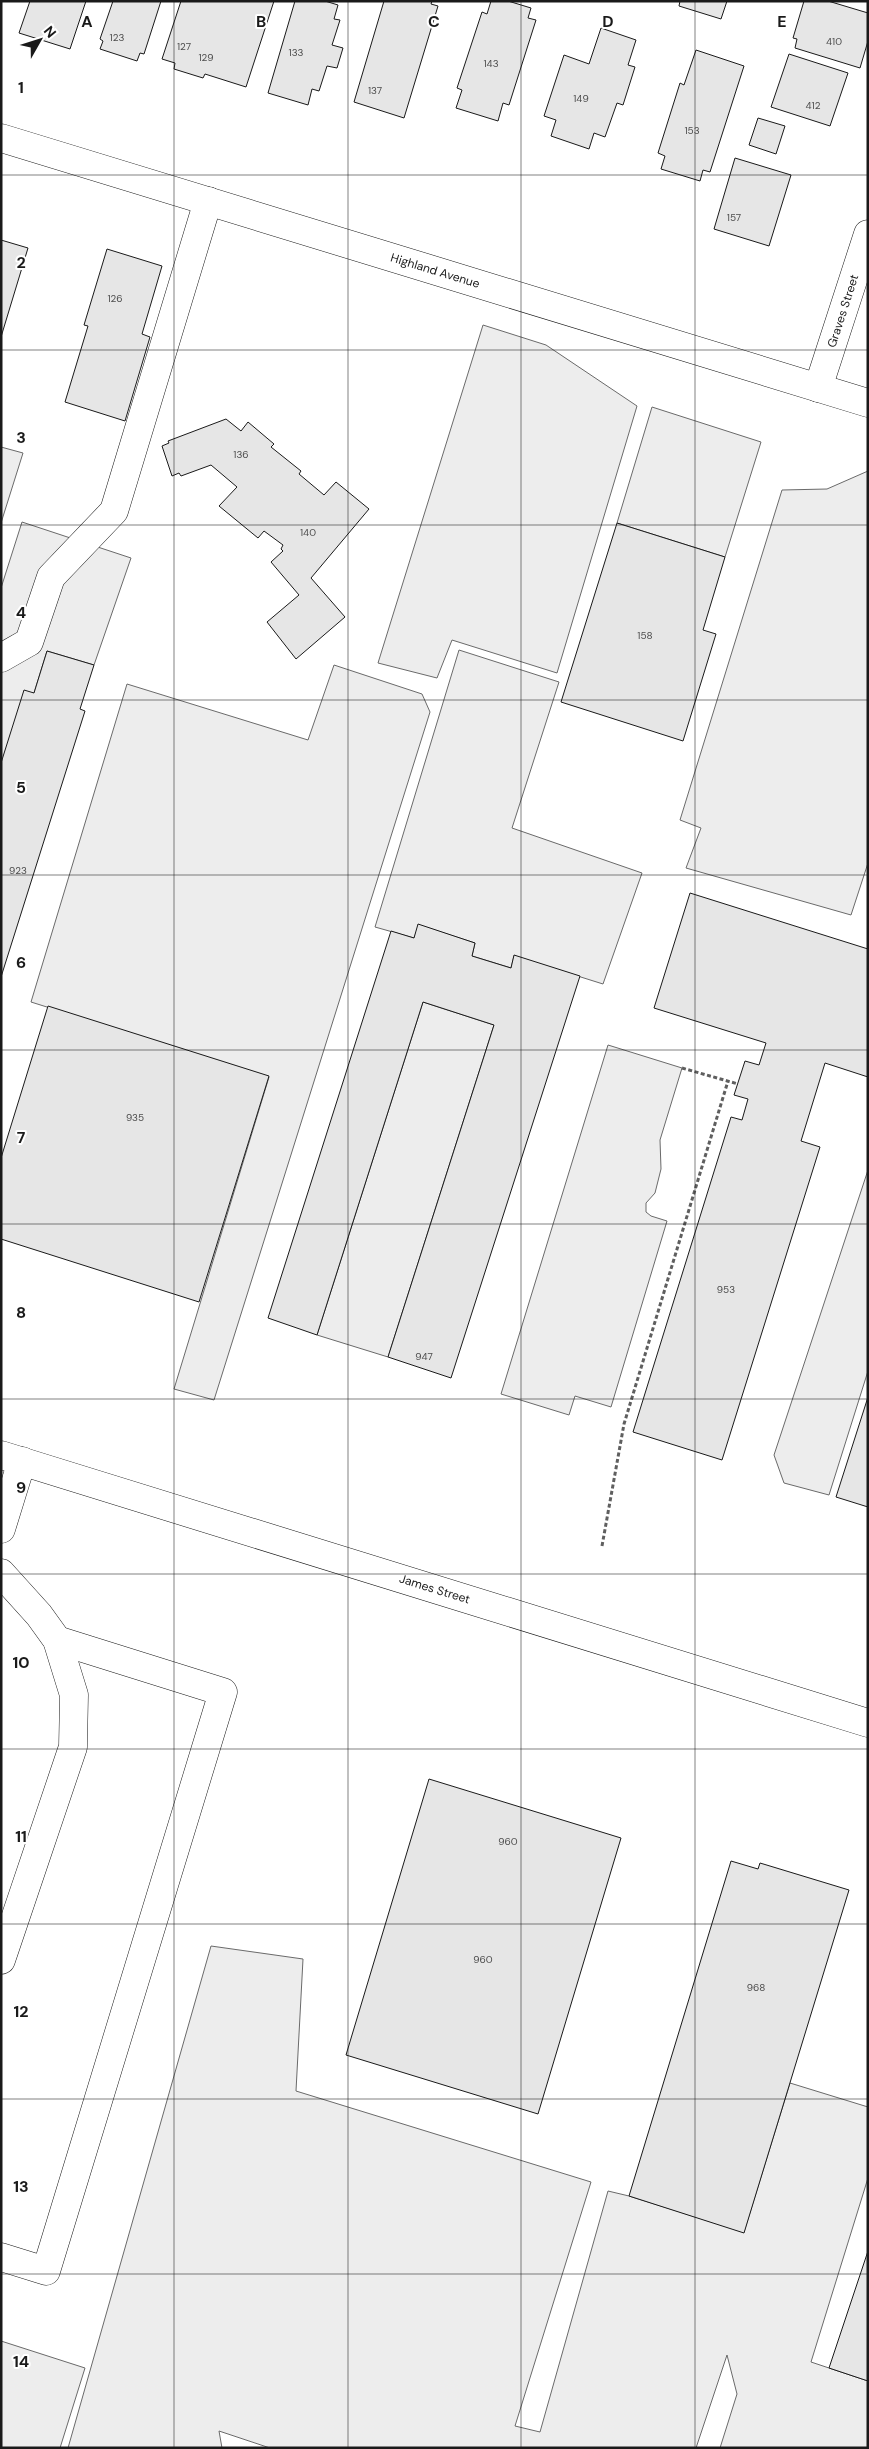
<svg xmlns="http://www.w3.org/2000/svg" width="869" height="2449" font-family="'DM Sans',sans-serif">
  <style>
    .parking { fill: #ededed; stroke: #6a6a6a }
    .building { fill: #e6e6e6; stroke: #1a1a1a }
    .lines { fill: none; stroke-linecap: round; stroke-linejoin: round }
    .minor-casing { stroke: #1a1a1a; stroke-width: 29 }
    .major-casing { stroke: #1a1a1a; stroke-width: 29 }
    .path { stroke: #5f5f5f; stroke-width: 3; stroke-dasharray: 4 2.5; stroke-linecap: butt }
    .minor { stroke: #fff; stroke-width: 28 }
    .major { stroke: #fff; stroke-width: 28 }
    .grid { fill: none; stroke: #1a1a1a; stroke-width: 1; stroke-opacity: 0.55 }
    .labels { text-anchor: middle; stroke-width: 4; stroke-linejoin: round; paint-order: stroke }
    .number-label { font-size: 10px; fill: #4d4d4d }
    .street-label { font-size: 12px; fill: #1a1a1a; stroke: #fff }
    .grid-label { font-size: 16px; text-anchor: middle; font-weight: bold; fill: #1a1a1a; stroke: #fff; stroke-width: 4; stroke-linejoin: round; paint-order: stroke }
  </style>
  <rect width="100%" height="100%" fill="#fff"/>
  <g class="parking">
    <polygon points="483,325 546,345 637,406 557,673 452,640 437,678 378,663"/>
    <polygon points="652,407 761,442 725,557 617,523"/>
    <polygon points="1,447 23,453 1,523"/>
    <polygon points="868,471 868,863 851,915 686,868 701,828 680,820 782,490 827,489"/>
    <polygon points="22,522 131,558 94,665 47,651 34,693 1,763 1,588"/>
    <polygon points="459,650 559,682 512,828 642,873 603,984 514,956 511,968 472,956 475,943 419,925 414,938 375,927"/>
    <polygon points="334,665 422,694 430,712 214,1400 174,1389 269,1077 31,1002 127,684 308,740"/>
    <polygon points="423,1002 494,1025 388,1357 317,1335"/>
    <polygon points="608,1045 682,1068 660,1140 661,1169 655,1193 646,1203 646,1212 651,1216 667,1221 611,1407 575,1396 569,1415 501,1394"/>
    <polygon points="868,1170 868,1371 829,1495 784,1483 774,1455"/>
    <polygon points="211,1946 303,1959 296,2091 591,2182 515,2426 540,2432 608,2191 629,2196 744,2232 790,2083 868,2107 868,2178 811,2362 868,2381 868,2448 720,2448 737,2394 727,2355 696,2448 270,2448 219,2431 222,2448 68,2448"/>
    <polygon points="1,2341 85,2368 60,2448 1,2448"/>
  </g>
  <g class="building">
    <polygon points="30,1 86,1 70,49 19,33"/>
    <polygon points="113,1 161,1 144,54 140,53 137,61 100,49 103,41 100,39"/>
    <polygon points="181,1 274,1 246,87 205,74 203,78 174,69 175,63 162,59"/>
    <polygon points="295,1 325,1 338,5 334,19 340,20 332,45 343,48 337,68 327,66 319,91 312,89 308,105 268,93"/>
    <polygon points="384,1 432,1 431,4 438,6 404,118 354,102"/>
    <polygon points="491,1 508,1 531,8 528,18 536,20 509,105 503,103 498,121 456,108 462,90 457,88 482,12 487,14"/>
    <polygon points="680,1 727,1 721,19 679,6"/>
    <polygon points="804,1 828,1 868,13 868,41 860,68 795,48 797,39 793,38"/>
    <polygon points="601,28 636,40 628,65 635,67 623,105 617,103 605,137 594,133 589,149 551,136 556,120 544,116 564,55 589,64"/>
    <polygon points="696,50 744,66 710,172 703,170 700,181 661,169 665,156 658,153 680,83 684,85"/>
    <polygon points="789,54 848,73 830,126 771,107"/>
    <polygon points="758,118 785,126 776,154 749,145"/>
    <polygon points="735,158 791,175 769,246 714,229"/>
    <polygon points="1,240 28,248 1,337"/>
    <polygon points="107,249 162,266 142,334 150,337 125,421 65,402 88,326 84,325"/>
    <polygon points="226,419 241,431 248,422 274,444 271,447 301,471 299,474 324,495 336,482 369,509 311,578 345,617 296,659 267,622 299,595 271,562 283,551 281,549 283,545 264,531 258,538 219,506 237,487 211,465 181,476 179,473 172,476 162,446 169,443 168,441"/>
    <polygon points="617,523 725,557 703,630 716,634 683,741 561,702"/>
    <polygon points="47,651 94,665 80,709 85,711 1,977 1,763 24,690 34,693"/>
    <polygon points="690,893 868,949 868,1077 825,1063 801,1141 820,1147 722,1460 633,1432 731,1117 742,1120 748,1099 734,1095 745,1061 759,1065 766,1043 654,1008"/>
    <polygon points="418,924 475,943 472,956 511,968 514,955 580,976 451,1378 388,1357 494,1025 423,1002 317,1335 268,1318 391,931 414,938"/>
    <polygon points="48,1006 269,1076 199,1302 1,1239 1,1158"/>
    <polygon points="868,1397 868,1507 836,1497"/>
    <polygon points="429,1779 621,1838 538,2114 346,2055"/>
    <polygon points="731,1861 758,1869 760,1863 849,1890 744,2233 629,2196"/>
    <polygon points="868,2251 868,2381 829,2368"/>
  </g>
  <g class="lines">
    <defs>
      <g id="minor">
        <path id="s1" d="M1,138L868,403"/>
        <path id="s2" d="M818,388L868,234"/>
        <polyline points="1,658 29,642 51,577 114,511 208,201"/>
        <polyline points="1,1529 22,1461"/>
        <polyline points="1,1573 39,1615 57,1640 74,1695 73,1747 1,1960"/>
        <polyline points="1,2257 46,2271 223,1692 57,1640"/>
      </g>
      <g id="major">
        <path id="s3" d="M1,1455L868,1723"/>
      </g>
    </defs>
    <use href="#minor" class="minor-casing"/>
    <use href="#major" class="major-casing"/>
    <g class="path">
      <polyline points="682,1068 738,1084"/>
      <polyline points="602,1546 624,1424 728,1081"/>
    </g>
    <use href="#minor" class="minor"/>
    <use href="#major" class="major"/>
  </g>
  <path class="grid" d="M174,1V2448M348,1V2448M521,1V2448M695,1V2448M1,175H868M1,350H868M1,525H868M1,700H868M1,875H868M1,1050H868M1,1224H868M1,1399H868M1,1574H868M1,1749H868M1,1924H868M1,2099H868M1,2274H868"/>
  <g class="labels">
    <g class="number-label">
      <text x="117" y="41">123</text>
      <text x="834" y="45">410</text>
      <text x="184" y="50">127</text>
      <text x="296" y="56">133</text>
      <text x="206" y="61">129</text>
      <text x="491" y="67">143</text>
      <text x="375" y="94">137</text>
      <text x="581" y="102">149</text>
      <text x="813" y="109">412</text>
      <text x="692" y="134">153</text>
      <text x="734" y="221">157</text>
      <text x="115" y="302">126</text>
      <text x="241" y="458">136</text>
      <text x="308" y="536">140</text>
      <text x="645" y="639">158</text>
      <text x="18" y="874">923</text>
      <text x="135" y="1121">935</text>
      <text x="726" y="1293">953</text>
      <text x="424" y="1360">947</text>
      <text x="508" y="1845">960</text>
      <text x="483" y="1963">960</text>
      <text x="756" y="1991">968</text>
    </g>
    <g class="street-label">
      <text dy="4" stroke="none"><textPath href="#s1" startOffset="454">Highland Avenue</textPath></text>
      <text dy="4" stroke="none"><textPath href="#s2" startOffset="81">Graves Street</textPath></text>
      <text dy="4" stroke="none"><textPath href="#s3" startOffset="454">James Street</textPath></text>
    </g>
  </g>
  <g class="grid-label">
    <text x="87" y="27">A</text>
    <text x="261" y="27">B</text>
    <text x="434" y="27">C</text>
    <text x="608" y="27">D</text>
    <text x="782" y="27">E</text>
    <text x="21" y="93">1</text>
    <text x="21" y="268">2</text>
    <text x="21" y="443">3</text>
    <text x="21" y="618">4</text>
    <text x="21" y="793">5</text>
    <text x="21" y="968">6</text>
    <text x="21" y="1143">7</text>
    <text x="21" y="1318">8</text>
    <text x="21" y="1493">9</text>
    <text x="21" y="1668">10</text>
    <text x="21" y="1842">11</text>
    <text x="21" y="2017">12</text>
    <text x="21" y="2192">13</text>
    <text x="21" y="2367">14</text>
  </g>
  <rect width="869" height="2449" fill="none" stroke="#1a1a1a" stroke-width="5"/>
  <g transform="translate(40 40) rotate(51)" stroke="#ffffff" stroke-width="4" paint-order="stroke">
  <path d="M0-4L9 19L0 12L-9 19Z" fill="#1a1a1a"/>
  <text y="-8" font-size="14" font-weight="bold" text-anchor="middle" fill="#1a1a1a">N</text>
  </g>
</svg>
